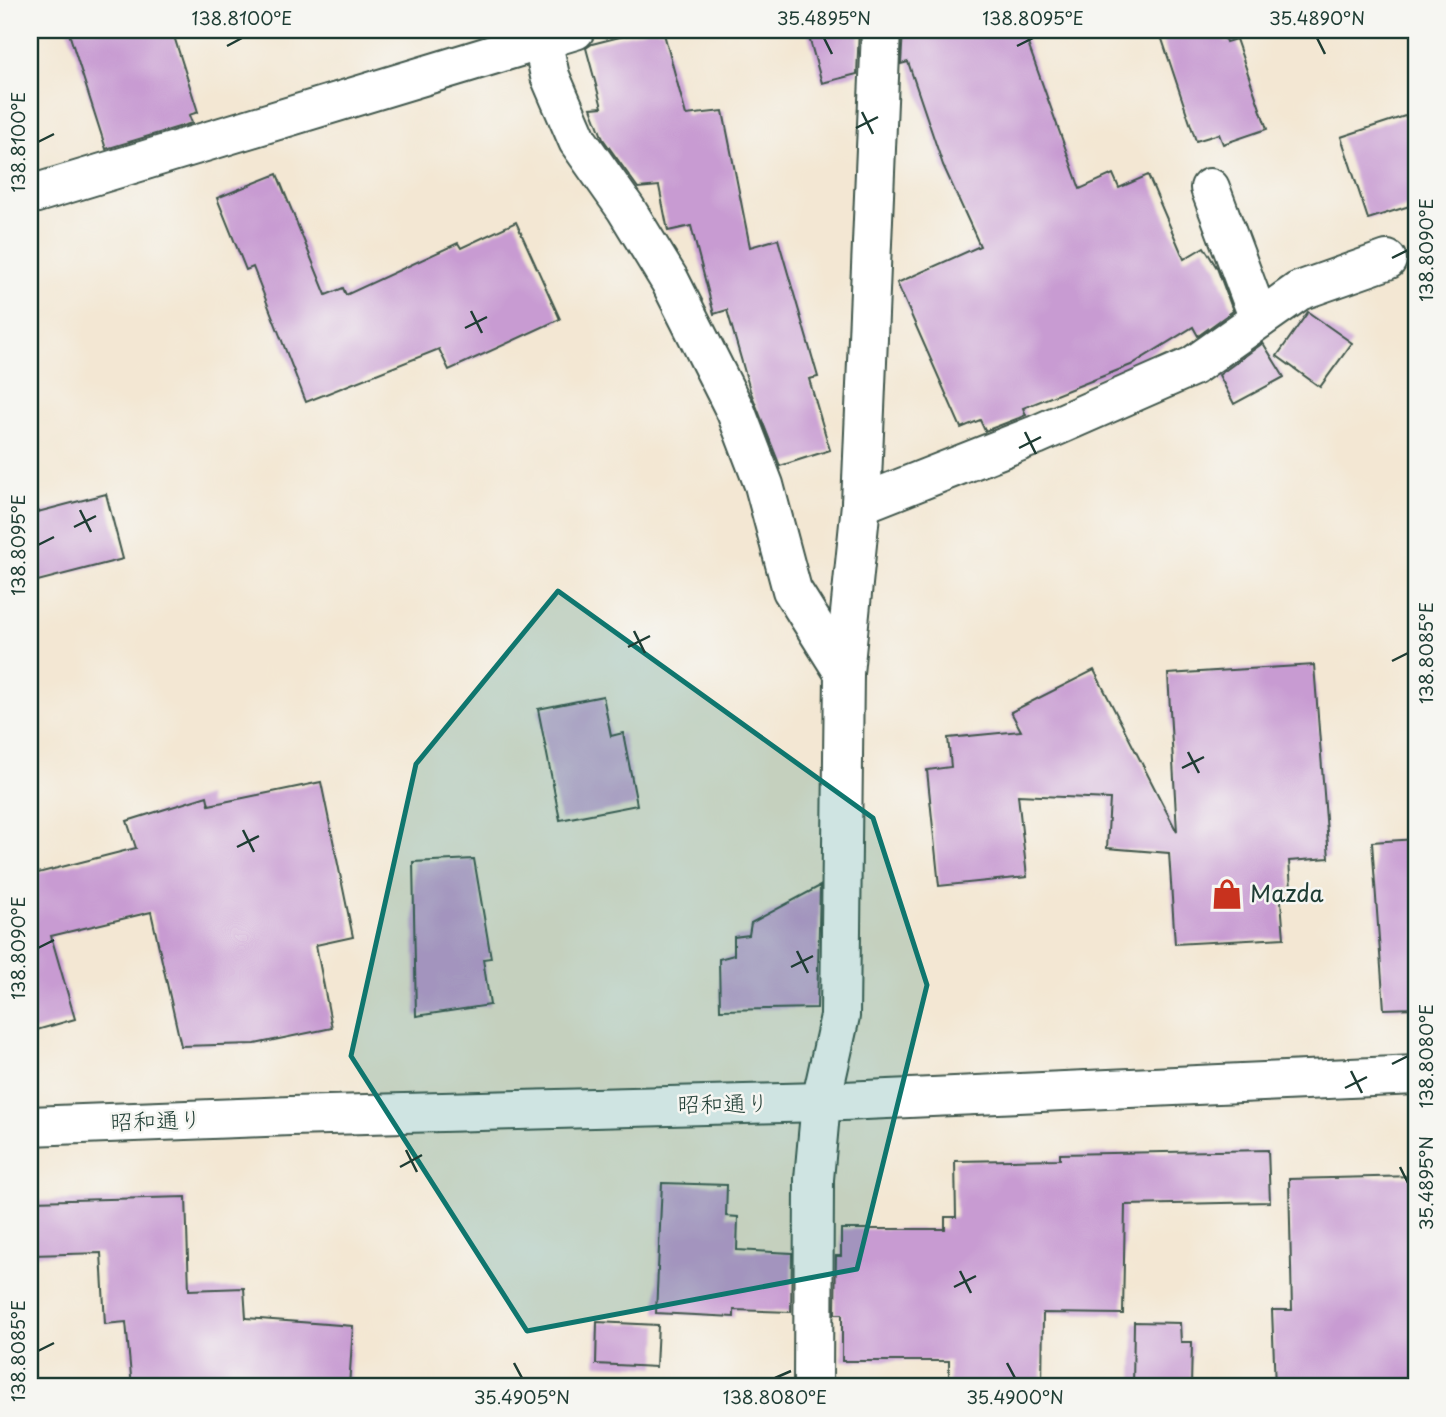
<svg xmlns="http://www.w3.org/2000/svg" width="1446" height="1417" font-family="'Playpen Sans','Klee One',sans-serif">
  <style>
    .building { fill: #c89bd2 }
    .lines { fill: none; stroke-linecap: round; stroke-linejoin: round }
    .street-casing { stroke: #3f564c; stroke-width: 42 }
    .secondary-casing { stroke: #3f564c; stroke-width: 42 }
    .street { stroke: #fff; stroke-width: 38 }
    .secondary { stroke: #fff; stroke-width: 38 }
    .marked { fill: #0f766e; fill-opacity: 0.2; stroke: #0f766e; stroke-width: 5; stroke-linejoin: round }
    .ticks { fill: none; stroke: #1f3d34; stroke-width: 2.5 }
    .labels { text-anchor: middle; stroke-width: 5; stroke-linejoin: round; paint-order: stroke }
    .poi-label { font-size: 23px; fill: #1f3d34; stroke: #f6f6f2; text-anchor: start }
    .street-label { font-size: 23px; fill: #1f3d34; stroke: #f6f6f2 }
    .neatline { fill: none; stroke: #1f3d34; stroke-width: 2.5 }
    .ticks-label { font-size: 18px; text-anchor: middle; fill: #1f3d34 }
  </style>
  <rect width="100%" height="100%" fill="#f6f6f2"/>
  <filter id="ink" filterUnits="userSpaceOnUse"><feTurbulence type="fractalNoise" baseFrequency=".0143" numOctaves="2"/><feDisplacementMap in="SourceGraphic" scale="14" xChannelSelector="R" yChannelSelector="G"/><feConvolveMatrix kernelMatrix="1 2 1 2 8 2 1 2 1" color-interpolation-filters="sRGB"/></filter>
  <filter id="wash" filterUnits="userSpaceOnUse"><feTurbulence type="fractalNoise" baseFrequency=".00686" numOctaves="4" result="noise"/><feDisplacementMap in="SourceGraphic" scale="28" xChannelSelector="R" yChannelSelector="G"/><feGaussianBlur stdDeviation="1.57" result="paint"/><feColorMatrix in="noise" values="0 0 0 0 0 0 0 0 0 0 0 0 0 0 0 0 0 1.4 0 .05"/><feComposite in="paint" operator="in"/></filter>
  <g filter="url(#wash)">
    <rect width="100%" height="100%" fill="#f3e7d3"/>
    <g id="blocks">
      <g class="building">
        <polygon points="68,30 172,30 198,112 189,115 192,123 106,149"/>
        <polygon points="647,30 663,30 686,115 723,111 750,247 778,239 818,377 809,379 830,450 780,466 750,390 727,310 714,314 691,226 668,231 659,186 638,188 603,139 591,108 602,107 586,48 592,44"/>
        <polygon points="807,30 859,30 857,74 822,83"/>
        <polygon points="903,30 1023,30 1080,189 1113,174 1119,188 1148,175 1184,259 1204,247 1217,268 1233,311 1198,336 1193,327 1131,365 1023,408 1026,415 1019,418 985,431 980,420 961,428 897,283 980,246 943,165 908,62 901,64"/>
        <polygon points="1159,30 1222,30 1226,42 1236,39 1267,129 1223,144 1219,134 1196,141"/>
        <polygon points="1408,115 1416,139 1416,204 1368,219 1341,137"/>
        <polygon points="277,174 326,295 343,288 346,295 458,243 461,248 516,222 560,319 449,370 439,349 306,402 253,267 246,270 217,198"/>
        <polygon points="1308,312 1352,343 1320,387 1277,356"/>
        <polygon points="1263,343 1284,377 1234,404 1219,375"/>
        <polygon points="106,494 123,559 30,583 30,514"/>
        <polygon points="1314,665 1329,858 1289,861 1291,888 1280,889 1284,938 1175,944 1169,853 1107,848 1110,799 1018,795 1027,877 939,886 927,770 951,767 948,738 1021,731 1011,712 1094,670 1177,832 1168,674"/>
        <polygon points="603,696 611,736 623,733 637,805 560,820 538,709"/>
        <polygon points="321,782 353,937 316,945 332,1028 255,1044 181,1046 151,912 51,936 75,1019 30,1032 30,875 136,848 127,821 207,796 209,805"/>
        <polygon points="1416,839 1416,1008 1384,1009 1372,842"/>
        <polygon points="474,859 491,958 483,959 490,1005 416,1016 413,862"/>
        <polygon points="820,886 817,1008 720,1010 719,959 734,955 734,937 749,935 751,923"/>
        <polygon points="1268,1150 1270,1202 1125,1205 1123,1314 1043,1313 1042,1387 949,1387 949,1361 842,1361 842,1314 835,1314 836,1256 841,1256 841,1229 945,1229 945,1217 956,1217 955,1161 1060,1159 1060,1154"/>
        <polygon points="1416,1176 1416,1387 1275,1387 1272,1310 1292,1310 1289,1179"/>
        <polygon points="662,1183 727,1185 726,1216 738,1217 737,1250 792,1253 791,1312 734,1310 734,1317 656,1313"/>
        <polygon points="186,1197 189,1290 244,1288 246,1318 353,1326 349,1387 132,1387 126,1322 105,1324 101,1253 33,1255 32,1201"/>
        <polygon points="597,1322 658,1325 656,1367 596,1364"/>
        <polygon points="1134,1322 1180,1323 1181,1342 1192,1342 1191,1387 1133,1387"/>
      </g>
    </g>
  </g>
  <g filter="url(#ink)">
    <use href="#blocks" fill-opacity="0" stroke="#3f564c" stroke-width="2"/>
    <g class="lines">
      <defs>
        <g id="street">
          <polyline points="540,30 550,76 578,141 626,209 670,281 736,412 764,485 792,590 844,673"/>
          <polyline points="1210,188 1259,319"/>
          <polyline points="30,195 575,30"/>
          <polyline points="861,504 1036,435 1193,366 1299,291 1387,260"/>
          <polyline points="813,1387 814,1179 821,1102 840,1016 844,673 861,504 881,30"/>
        </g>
        <polyline id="secondary" points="30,1126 291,1116 821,1102 1416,1075"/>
      </defs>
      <use href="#street" class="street-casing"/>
      <use href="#secondary" class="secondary-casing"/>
      <use href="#street" class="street"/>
      <use href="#secondary" class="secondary"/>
    </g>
  </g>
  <path class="marked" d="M558,591L873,818L927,985L857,1269L527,1331L351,1056L416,764Z"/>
  <path class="ticks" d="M824,38L832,54M1317,38L1325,54M227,46L242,38M1017,46L1033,38M862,112L873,134M856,128L878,117M38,142L54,134M1392,258L1408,250M471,311L482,333M465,328L487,317M1025,432L1036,454M1019,448L1041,437M80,510L91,532M74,527L96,516M38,545L54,537M634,631L645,653M628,647L650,636M1392,661L1408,653M1188,752L1199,773M1182,768L1204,757M243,830L254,852M237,847L259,836M38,948L54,940M797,951L808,973M791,967L813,956M1392,1064L1408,1056M1351,1071L1362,1093M1345,1088L1367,1077M406,1150L417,1172M400,1167L422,1155M1400,1167L1408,1183M960,1271L971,1293M954,1287L976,1276M38,1351L54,1343M514,1363L522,1378M1007,1363L1015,1378M775,1378L791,1371"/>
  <defs>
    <symbol id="shop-bare" viewBox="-9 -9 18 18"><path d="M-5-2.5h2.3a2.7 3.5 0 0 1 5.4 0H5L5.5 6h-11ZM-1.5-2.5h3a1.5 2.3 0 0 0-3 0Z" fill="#c8321e" stroke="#f6f6f2" stroke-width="2.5" paint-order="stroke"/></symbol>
  </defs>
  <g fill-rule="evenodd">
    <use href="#shop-bare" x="1205" y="872" width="44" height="44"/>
  </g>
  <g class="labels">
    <g class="poi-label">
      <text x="1250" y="902">Mazda</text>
    </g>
    <g class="street-label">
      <text transform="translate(723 1104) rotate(-1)" y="8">昭和通り</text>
      <text transform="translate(156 1121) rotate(-2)" y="8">昭和通り</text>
    </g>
  </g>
  <rect width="1446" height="1417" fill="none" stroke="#f6f6f2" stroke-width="77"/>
  <rect x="38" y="38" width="1370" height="1340" class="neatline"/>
  <g class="ticks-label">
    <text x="242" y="25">138.8100°E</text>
    <text x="824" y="25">35.4895°N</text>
    <text x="1033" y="25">138.8095°E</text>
    <text x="1317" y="25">35.4890°N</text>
    <text transform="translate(19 142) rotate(-90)" y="6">138.8100°E</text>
    <text transform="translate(1427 250) rotate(-90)" y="6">138.8090°E</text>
    <text transform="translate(19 545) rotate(-90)" y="6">138.8095°E</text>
    <text transform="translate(1427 653) rotate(-90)" y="6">138.8085°E</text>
    <text transform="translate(19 948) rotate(-90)" y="6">138.8090°E</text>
    <text transform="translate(1427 1056) rotate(-90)" y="6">138.8080°E</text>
    <text transform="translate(1427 1183) rotate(-90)" y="6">35.4895°N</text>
    <text transform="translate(19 1351) rotate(-90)" y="6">138.8085°E</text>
    <text x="522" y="1404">35.4905°N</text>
    <text x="775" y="1404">138.8080°E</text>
    <text x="1015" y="1404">35.4900°N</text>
  </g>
</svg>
